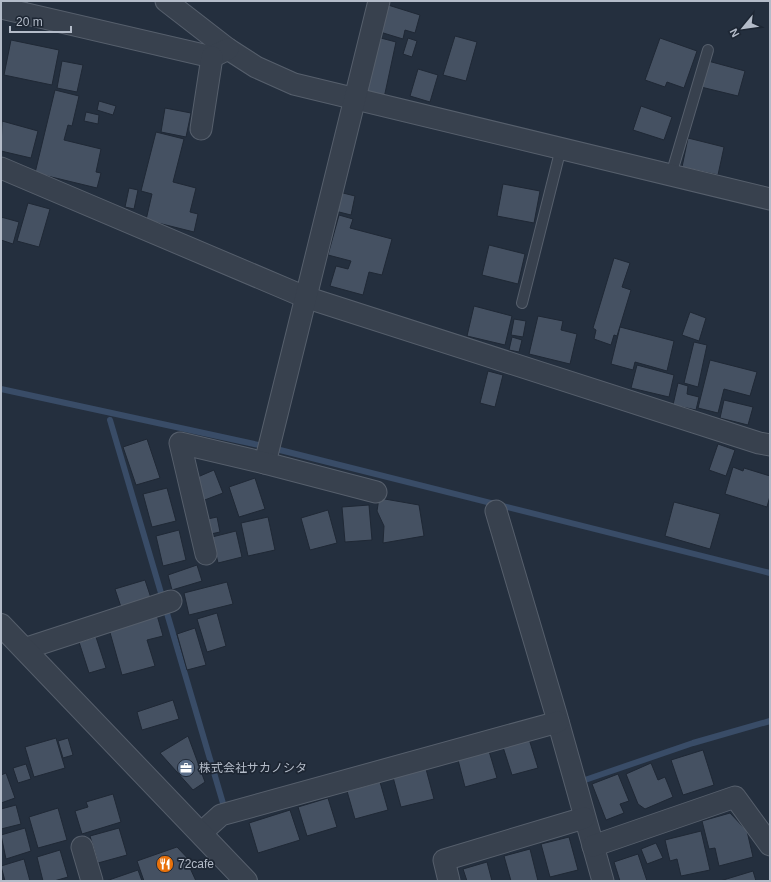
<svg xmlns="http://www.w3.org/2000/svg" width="771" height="882" font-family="Arial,'Noto Sans JP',sans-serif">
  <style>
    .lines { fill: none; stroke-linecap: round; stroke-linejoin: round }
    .stream { stroke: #394c67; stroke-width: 6 }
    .building { fill: #455162; stroke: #1f2835 }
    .service-casing { stroke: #565f6c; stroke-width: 12 }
    .minor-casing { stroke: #565f6c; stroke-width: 23 }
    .tertiary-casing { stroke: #565f6c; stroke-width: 24 }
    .service { stroke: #38414e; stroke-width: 10 }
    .minor { stroke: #38414e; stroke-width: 21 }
    .tertiary { stroke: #38414e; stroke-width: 22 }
    .labels { text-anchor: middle; stroke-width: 3.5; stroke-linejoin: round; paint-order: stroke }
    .poi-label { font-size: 12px; fill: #b4bcc9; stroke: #1d2633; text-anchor: start }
  </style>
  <rect width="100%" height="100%" fill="#242f3e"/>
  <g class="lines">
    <g class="stream">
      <polyline points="1,389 268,447 770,573"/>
      <polyline points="110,420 225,810"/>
      <polyline points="582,781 693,743 770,721"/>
    </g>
  </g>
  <g class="building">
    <polygon points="18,1 29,1 28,6 18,3"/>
    <polygon points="388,5 420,15 415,33 405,30 403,39 380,32"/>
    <polygon points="455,36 477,42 466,81 443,75"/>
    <polygon points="377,37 396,42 384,98 364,93"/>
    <polygon points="408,38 417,41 412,57 403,54"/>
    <polygon points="660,38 697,51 684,88 667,82 665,87 645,80"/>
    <polygon points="11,40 59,50 52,85 4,75"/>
    <polygon points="62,61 83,65 77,92 57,88"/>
    <polygon points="708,61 745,71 738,96 701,87"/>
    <polygon points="418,69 438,75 430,102 410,96"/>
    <polygon points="55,90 79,96 72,126 68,125 64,140 101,149 96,172 101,173 97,188 35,173"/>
    <polygon points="99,101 116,106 113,115 97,110"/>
    <polygon points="641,106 672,117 664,140 633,130"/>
    <polygon points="165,108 191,113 186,137 161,132"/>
    <polygon points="86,112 99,115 98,124 84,121"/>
    <polygon points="2,121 38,131 31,158 1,151"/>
    <polygon points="156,132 184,139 173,182 196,188 190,212 198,214 194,232 146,220 152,194 141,191"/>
    <polygon points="688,138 724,147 718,175 682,167"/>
    <polygon points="503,184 540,191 534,223 497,216"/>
    <polygon points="129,188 138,190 134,209 125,207"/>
    <polygon points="339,192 355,196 351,215 335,211"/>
    <polygon points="28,203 50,209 39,247 17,241"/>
    <polygon points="339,215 353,219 350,228 392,239 382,275 369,272 363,295 330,286 336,266 348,269 351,261 328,255"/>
    <polygon points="1,217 19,222 13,244 1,240"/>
    <polygon points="489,245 525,254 518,284 482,275"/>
    <polygon points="614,258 630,263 622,287 631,290 617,336 614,335 611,345 594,339 596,330 593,328"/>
    <polygon points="474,306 512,316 505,345 467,336"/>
    <polygon points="690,312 706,318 699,341 682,335"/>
    <polygon points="538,316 563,321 561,330 577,334 570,364 529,354"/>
    <polygon points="514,319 526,321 523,337 511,335"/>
    <polygon points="620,327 674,341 667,371 635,362 633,370 611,364"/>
    <polygon points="512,337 522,340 519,352 509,350"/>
    <polygon points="694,342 707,345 698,387 684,383"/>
    <polygon points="710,360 757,372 750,396 724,389 718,413 698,408"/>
    <polygon points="637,365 674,375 669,397 631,388"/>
    <polygon points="488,371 503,375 495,407 480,403"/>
    <polygon points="678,383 688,386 687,394 699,397 696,410 673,405"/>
    <polygon points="724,400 753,407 748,425 720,418"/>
    <polygon points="147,439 160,478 136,485 123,447"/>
    <polygon points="718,444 735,450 726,476 709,470"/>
    <polygon points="733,467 743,471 744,468 770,476 770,496 767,507 725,494"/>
    <polygon points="214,470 223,493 202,501 193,479"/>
    <polygon points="255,478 265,509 239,517 229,487"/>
    <polygon points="167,488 176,521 152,527 143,494"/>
    <polygon points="379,498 419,505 424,536 383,543 384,526 377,511"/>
    <polygon points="674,502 720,514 710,549 665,536"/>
    <polygon points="369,505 372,540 345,542 342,507"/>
    <polygon points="328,510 337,543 310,550 301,518"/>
    <polygon points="217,517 220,532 206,535 203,520"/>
    <polygon points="268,517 275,550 248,556 241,523"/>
    <polygon points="179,530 186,560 163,566 156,536"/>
    <polygon points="236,531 242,557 218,563 212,537"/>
    <polygon points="197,565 202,581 172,590 168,575"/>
    <polygon points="145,580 151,598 121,607 115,589"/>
    <polygon points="227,582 233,604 189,615 184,593"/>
    <polygon points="217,613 226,646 207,652 197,619"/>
    <polygon points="157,615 163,636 147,640 155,666 122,675 109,629"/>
    <polygon points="195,628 206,665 187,670 177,634"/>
    <polygon points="96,637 106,668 89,673 79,642"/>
    <polygon points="173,700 179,719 142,730 137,712"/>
    <polygon points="188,736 205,782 193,790 160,753"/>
    <polygon points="56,738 65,768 34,777 25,747"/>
    <polygon points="68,738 73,755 63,758 58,741"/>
    <polygon points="529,739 538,768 512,775 503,747"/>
    <polygon points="703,750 714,785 683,795 671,760"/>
    <polygon points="489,751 497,778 465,787 458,760"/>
    <polygon points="651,763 658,780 665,777 673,797 645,809 638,804 626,774"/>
    <polygon points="26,764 31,779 18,783 13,768"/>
    <polygon points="426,769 434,799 401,807 393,777"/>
    <polygon points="6,773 15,798 1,803 1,775"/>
    <polygon points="618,774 629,801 620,804 624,813 606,820 592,784"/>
    <polygon points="380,782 388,810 355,819 347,791"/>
    <polygon points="113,794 121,822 82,834 75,811 88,807 86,802"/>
    <polygon points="328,798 337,827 307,836 298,807"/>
    <polygon points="16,805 21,824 1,829 1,809"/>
    <polygon points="58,808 67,840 38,848 29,817"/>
    <polygon points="290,810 300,840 258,853 249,823"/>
    <polygon points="730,813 747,831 753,857 719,866 715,848 709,849 702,821"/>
    <polygon points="25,828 31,851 6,859 1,835"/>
    <polygon points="119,828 127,855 98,863 90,836"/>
    <polygon points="701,831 710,870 681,876 677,859 670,861 665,840"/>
    <polygon points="569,837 578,870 550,877 541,844"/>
    <polygon points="656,843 663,858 647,864 641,849"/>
    <polygon points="177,847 195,866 190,868 196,881 144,881 137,861"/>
    <polygon points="530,849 538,881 511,881 504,856"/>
    <polygon points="60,850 68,877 54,881 43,881 37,857"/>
    <polygon points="638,854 647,881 620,881 614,862"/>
    <polygon points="24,859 30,881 5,881 1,866"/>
    <polygon points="487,862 492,881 467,881 463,869"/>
    <polygon points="138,870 142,881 106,881"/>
    <polygon points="753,871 756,881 720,881"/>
  </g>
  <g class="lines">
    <defs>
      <g id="service">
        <polyline points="671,175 708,50"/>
        <polyline points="522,303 561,148"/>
      </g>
      <g id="minor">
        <polyline points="166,1 228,49 256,67 294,84 770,199"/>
        <polyline points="1,8 212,57 228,49"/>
        <polyline points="201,129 212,57"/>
        <polyline points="1,168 305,297 759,443 770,445"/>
        <polyline points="265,463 379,1"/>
        <polyline points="496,511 556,714 603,881"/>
        <polyline points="206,554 180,443 265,463 376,492"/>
        <polyline points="24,649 171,601"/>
        <polyline points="201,833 221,815 558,722"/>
        <polyline points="593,846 735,797 770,845"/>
        <polyline points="82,847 92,881"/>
        <polyline points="449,881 444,860 584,818"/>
      </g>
      <polyline id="tertiary" points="1,625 246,881"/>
    </defs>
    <use href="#service" class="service-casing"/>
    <use href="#minor" class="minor-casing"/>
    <use href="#tertiary" class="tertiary-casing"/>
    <use href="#service" class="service"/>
    <use href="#minor" class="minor"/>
    <use href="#tertiary" class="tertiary"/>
  </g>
  <defs>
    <symbol id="office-disc" viewBox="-11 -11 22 22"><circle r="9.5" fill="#5c6f8a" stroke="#1d2633"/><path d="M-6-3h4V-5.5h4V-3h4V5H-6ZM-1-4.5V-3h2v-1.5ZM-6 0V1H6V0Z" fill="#fff"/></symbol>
    <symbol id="restaurant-disc" viewBox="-11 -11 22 22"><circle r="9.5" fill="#e8710a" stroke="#1d2633"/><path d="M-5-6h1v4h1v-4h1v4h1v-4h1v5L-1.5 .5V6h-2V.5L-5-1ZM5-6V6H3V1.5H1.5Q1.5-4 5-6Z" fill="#fff"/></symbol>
  </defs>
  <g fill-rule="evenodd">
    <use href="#office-disc" x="176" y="758" width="20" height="20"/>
    <use href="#restaurant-disc" x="155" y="854" width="20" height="20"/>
  </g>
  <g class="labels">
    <g class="poi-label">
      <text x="199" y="772">株式会社サカノシタ</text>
      <text x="178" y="868">72cafe</text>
    </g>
  </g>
  <rect width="771" height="882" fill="none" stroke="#b4bcc9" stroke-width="4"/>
  <g transform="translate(743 28) rotate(241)" stroke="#1d2633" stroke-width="3" paint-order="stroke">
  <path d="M0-3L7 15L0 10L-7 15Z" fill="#b4bcc9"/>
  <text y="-6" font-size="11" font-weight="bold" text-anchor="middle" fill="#b4bcc9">N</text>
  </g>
  <path d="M10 26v6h61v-6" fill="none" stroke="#b4bcc9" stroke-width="2"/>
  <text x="16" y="26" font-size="12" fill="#b4bcc9" stroke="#1d2633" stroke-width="3" paint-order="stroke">20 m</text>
</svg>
